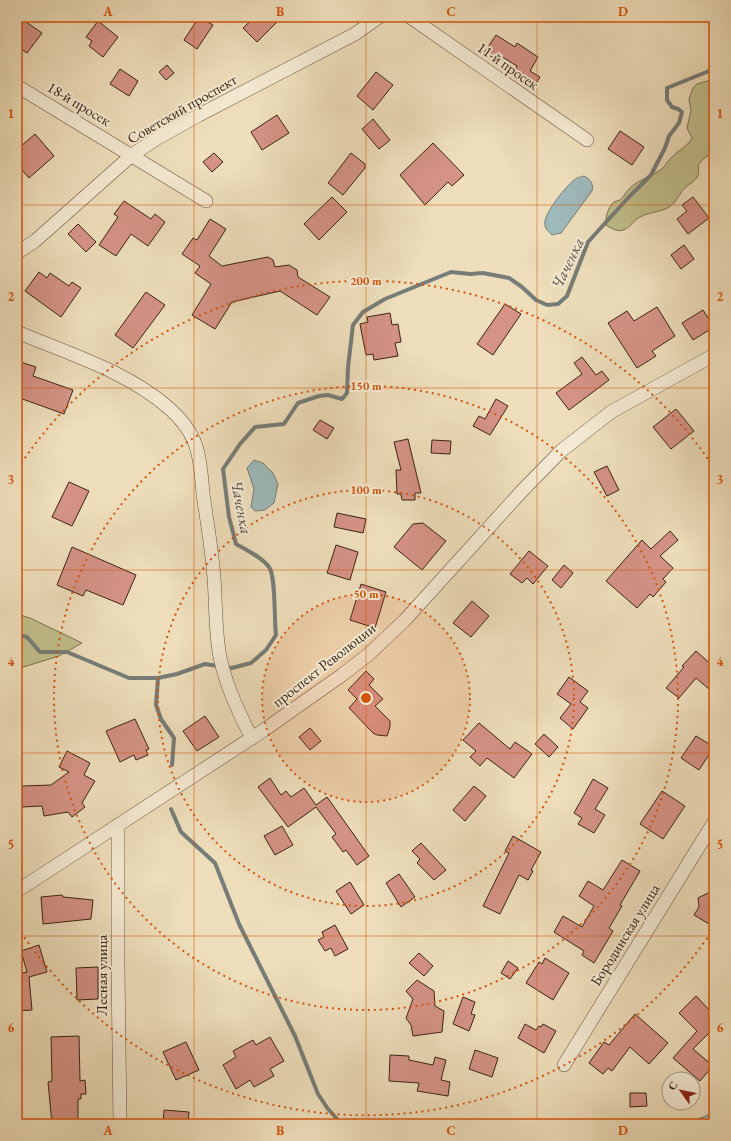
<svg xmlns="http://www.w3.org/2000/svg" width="731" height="1141" font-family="'EB Garamond',serif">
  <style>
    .green { fill: #c1bf8b; stroke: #7d7050 }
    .water { fill: #9eb9bb; stroke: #767d78 }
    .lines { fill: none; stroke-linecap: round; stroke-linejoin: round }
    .stream { stroke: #767d78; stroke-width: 4 }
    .building { fill: #d59386; stroke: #392214 }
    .minor-casing { stroke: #66513e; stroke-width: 14 }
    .minor { stroke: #f4ead3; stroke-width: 13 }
    .grid { fill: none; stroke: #d6540d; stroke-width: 1; stroke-opacity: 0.55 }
    .ring { fill: none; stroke: #d6540d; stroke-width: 2; stroke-dasharray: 2 4 }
    .labels { text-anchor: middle; stroke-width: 4; stroke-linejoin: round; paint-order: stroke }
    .street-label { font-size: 15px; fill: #392214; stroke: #f4ead3 }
    .water-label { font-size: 16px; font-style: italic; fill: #574f46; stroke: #f4ead3 }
    .centre { fill: #d6540d; stroke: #f4ead3; stroke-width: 2 }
    .ring-label { font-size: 12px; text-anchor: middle; font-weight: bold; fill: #d6540d; stroke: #f4ead3; stroke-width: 4; stroke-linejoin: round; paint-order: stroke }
    .neatline { fill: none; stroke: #d6540d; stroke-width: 1.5 }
    .grid-label { font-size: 13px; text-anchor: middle; font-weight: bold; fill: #d6540d }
  </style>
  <rect width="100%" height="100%" fill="#eedebb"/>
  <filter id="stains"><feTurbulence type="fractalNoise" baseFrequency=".005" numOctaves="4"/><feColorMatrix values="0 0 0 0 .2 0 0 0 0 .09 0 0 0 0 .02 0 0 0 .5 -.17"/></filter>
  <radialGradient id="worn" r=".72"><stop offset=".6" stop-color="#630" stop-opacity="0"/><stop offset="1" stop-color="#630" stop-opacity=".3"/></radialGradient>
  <g class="green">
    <path d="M714,79V151L701,161L698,166C701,180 693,180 685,188C680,192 678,199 674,203C665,213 650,211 640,217C634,220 630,228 623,230C617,232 611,228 606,225C605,218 608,207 614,202C616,201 618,201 620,200C624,197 626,191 630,188C639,179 654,176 664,167C667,163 668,160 672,157C679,150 687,147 692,138L687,128L691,110L689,99L693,88L697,84Z"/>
    <polygon points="17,614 30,618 82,643 59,656 17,669"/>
  </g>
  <g class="water">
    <path d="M583,176C590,178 594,184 592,191L561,233L552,235C549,232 545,229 545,225C542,215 568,183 577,178C578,178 583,176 583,176Z"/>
    <polygon points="254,460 263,463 273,473 278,484 274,503 265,510 255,511 251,507 254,489 247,468"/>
    <polygon points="714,1113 714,1124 686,1124 695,1120"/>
    <polygon points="637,1119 648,1124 621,1124"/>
  </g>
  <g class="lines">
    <g class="stream">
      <path d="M17,635L27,637L40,652H67L129,678H158L177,674L205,664L232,668L251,663L266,650L276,635C274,621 276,576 269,567C261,557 247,550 236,544L229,517L223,469L240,444L255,427L284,424L298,403L319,396L328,395L342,399L347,393L348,367L353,325L363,312L385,299L451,272L470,274L483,273L509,278L522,287L536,300L547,305L558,304L567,296L588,242L628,198L651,175L665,148L669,136L679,123L682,112L678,109L672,107L667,100V88L714,69"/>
      <polyline points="158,678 156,705 161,719 174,738 172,765"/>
      <polyline points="171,809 181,832 215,863 239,924 295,1036 318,1094 328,1109 340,1122 348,1124"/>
    </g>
  </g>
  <g class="building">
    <polygon points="17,17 19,17 42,33 27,53 17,46"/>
    <polygon points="199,17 213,25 197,49 184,40"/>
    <polygon points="255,17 282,17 257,42 243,28"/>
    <polygon points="98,21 118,37 103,57 89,46 92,41 86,37"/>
    <polygon points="496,35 515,47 517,43 538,57 530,71 540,77 534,87 512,74 517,66 499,55 496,61 484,53"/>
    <polygon points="167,65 174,73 166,80 159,72"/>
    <polygon points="120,69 138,81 129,96 110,84"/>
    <polygon points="376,72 393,85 373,110 357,96"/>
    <polygon points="277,115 289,133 262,150 251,132"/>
    <polygon points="373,119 390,140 379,149 362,129"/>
    <polygon points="620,131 644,147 632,165 608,149"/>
    <polygon points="35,134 54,156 29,178 17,164 17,155 23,150 20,147"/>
    <polygon points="433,143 464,175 452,186 448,182 425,205 400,175"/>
    <polygon points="214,153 223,162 212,172 203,162"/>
    <polygon points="351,153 365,164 365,168 343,195 328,183"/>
    <polygon points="332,197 347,212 319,240 304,224"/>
    <polygon points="693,197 709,218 688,234 677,219 687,211 682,205"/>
    <polygon points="124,201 151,219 155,214 165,222 148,246 131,234 116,256 99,245 118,217 114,214"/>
    <polygon points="210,219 226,229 209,256 222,266 268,257 273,260 275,267 289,265 297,270 298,277 330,297 317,315 280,291 232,302 215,329 192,315 211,284 195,273 200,266 182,254 193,238 197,240"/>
    <polygon points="78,224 96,242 86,252 68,234"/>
    <polygon points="684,245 694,259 681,269 671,255"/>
    <polygon points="39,272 47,278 50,273 69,286 72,282 81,288 61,317 25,291"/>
    <polygon points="146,292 165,305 133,348 115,335"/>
    <polygon points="505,304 521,314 493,355 477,344"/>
    <polygon points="657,307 675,336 652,351 656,356 637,368 608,323 627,311 634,321"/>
    <polygon points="703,310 714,327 693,340 682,323"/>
    <polygon points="390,313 392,325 398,324 401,342 395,343 398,356 374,360 373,354 366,355 360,324 368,322 367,317"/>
    <polygon points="582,357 596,375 602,371 609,380 569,410 556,393 582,374 574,363"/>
    <polygon points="17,361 36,367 33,376 73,390 64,414 17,397"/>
    <polygon points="496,399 508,406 490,435 473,426 479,416 485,419"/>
    <polygon points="676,409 694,431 671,449 653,427"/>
    <polygon points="320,420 334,428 327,439 313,430"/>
    <polygon points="408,439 421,493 415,493 415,500 402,500 401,494 397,494 396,470 401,470 394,442"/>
    <polygon points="432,440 451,441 450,454 431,453"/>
    <polygon points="607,466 619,490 607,496 594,472"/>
    <polygon points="69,482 89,491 72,526 52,517"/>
    <polygon points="337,513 366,519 363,533 334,527"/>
    <polygon points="423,523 446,541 422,570 394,547 413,524"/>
    <polygon points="670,531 678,540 660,556 673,568 663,579 666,582 653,597 650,594 637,608 606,581 642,540 651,549"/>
    <polygon points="336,545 358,552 350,580 327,573"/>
    <polygon points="72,547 136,575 123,605 86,590 83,596 57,585"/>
    <polygon points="529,551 548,566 533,584 527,578 522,583 510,574"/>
    <polygon points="564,565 573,573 561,588 552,580"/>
    <polygon points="361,584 386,592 375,628 350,620"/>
    <polygon points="472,601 489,616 471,637 453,623"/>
    <polygon points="696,651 714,667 714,684 709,689 696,678 679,698 666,688 684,667 682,666"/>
    <polygon points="366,671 374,679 369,685 383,699 375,706 390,721 390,727 387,736 377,735 373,733 349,708 357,699 348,690"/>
    <polygon points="569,677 588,691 580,702 588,708 573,729 560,718 571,704 557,694"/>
    <polygon points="205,716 219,737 197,751 183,731"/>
    <polygon points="135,719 149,749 146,750 148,755 136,760 134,755 120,762 106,731"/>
    <polygon points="479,723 510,749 515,742 532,754 514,778 487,758 480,766 470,757 476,751 463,740"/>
    <polygon points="310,728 321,741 310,750 299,737"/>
    <polygon points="544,734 558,747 549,757 535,744"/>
    <polygon points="696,736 714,747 699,770 681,758"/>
    <polygon points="67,751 90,763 84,775 95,781 82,803 85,807 72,817 68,812 44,816 42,806 22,807 22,786 51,785 69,772 59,767"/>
    <polygon points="270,778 281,795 286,791 291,797 304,788 316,805 327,797 369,856 357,865 346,850 343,852 332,837 336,834 316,807 288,827 258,787"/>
    <polygon points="593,779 608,788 595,809 605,815 594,833 578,824 582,818 574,813"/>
    <polygon points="474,786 486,796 465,821 453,810"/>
    <polygon points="662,791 685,806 663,839 640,824"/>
    <polygon points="282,826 293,845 275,855 264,836"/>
    <polygon points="513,836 541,852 531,870 533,871 528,880 519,875 500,914 483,906 509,853 505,851"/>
    <polygon points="421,843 446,870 434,880 417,863 420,859 412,851"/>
    <polygon points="622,860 640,871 620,905 622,906 609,928 613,931 594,963 582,955 584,951 554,932 563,916 582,927 594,906 579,896 588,881 603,890"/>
    <polygon points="399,874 415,897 401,907 386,883"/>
    <polygon points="350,882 364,905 351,914 336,891"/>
    <polygon points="714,890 714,927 694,915 699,907 698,898"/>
    <polygon points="62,895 63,897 93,900 91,919 43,924 41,897"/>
    <polygon points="335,925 348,949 335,956 331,948 325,951 318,940 324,937 322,932"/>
    <polygon points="39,945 47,972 29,977 32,1010 17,1011 17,974 27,972 21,951"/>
    <polygon points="419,953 433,966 424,976 409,963"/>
    <polygon points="545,958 569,973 553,1000 526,983 539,962 542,964"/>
    <polygon points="508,961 518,968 510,979 501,973"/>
    <polygon points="98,967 98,999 77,1000 76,968"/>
    <polygon points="417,980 434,991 435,1006 444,1011 442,1032 413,1036 411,1025 406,1018 413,999 406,991"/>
    <polygon points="696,996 714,1015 714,1028 693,1049 713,1066 700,1081 673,1058 697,1031 679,1013"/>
    <polygon points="463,997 475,1002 471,1014 475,1015 469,1031 453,1024"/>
    <polygon points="635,1014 668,1043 649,1064 630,1047 612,1071 608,1068 603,1074 589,1063 604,1042 609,1045"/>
    <polygon points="525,1024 536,1030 539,1026 541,1027 543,1024 556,1031 544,1053 518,1038"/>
    <polygon points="79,1036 80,1081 85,1080 86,1094 81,1094 81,1099 78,1099 78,1124 52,1124 48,1082 52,1081 51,1037"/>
    <polygon points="270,1037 284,1061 270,1069 274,1076 254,1087 250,1080 236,1089 223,1065 236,1057 233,1051 253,1040 256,1045"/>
    <polygon points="186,1042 199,1070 176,1080 163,1052"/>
    <polygon points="475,1050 498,1058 492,1077 469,1069"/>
    <polygon points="390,1055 409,1056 409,1060 433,1065 435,1057 446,1060 441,1080 450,1082 448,1096 417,1091 419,1083 389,1081"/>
    <polygon points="630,1093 646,1093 647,1106 630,1107"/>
    <polygon points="164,1110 189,1112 188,1124 163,1124"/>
  </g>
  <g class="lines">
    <defs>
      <g id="minor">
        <polyline points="410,17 587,140"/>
        <polyline points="17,86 206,201"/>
        <polyline points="17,253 35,241 132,155 156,139 199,115 355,34 379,17"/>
        <path d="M17,332C69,354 127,371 170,409C180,418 189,429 194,441C200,453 202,480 203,494C207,522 212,550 214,578C216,604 215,631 220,657C226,686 238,712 252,738"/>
        <polyline points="118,825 118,968 120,1124"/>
        <polyline points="17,891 264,730 342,675 369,654 405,620 521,492 561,451 611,412 714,355"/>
        <polyline points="564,1065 714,822"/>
      </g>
    </defs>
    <use href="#minor" class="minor-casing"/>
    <use href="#minor" class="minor"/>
  </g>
  <path class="grid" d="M194,17V1124M366,17V1124M537,17V1124M17,205H714M17,388H714M17,570H714M17,753H714M17,936H714"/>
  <circle cx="366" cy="698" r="104" fill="#d6540d" fill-opacity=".12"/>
  <g class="ring">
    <circle cx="366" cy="698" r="104"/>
    <circle cx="366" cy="698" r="208"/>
    <circle cx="366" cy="698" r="312"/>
    <path d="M714 928A417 417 0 0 1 18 928M18 468A417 417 0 0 1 714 468"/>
  </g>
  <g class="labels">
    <g class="street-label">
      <text transform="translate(508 66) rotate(35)" y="5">11-й просек</text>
      <text transform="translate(79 104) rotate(31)" y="5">18-й просек</text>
      <text transform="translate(182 109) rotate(-30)" y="5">Советский проспект</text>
      <text transform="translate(324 665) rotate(-38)" y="5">проспект Революции</text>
      <text transform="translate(625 935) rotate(-58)" y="5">Бородинская улица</text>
      <text transform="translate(102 975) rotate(-90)" y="5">Лесная улица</text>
    </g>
    <g class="water-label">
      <text transform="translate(567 263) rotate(-64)" y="6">Чаченка</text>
      <text transform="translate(242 507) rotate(79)" y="6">Чаченка</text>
    </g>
  </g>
  <circle cx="366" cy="698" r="6" class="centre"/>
  <g class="ring-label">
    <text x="366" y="285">200 m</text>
    <text x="366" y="390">150 m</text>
    <text x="366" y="494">100 m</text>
    <text x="366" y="598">50 m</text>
  </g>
  <rect width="731" height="1141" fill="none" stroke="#eedebb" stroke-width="44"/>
  <g transform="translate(681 1091) rotate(303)"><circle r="19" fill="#f4ead3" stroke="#a99a87"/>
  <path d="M0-3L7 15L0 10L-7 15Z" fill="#8f2418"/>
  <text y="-6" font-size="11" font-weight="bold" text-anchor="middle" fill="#392214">С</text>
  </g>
  <rect x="22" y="22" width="687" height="1097" class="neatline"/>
  <g class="grid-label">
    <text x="108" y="16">A</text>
    <text x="280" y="16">B</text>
    <text x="451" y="16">C</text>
    <text x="623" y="16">D</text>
    <text x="11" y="118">1</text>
    <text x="720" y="118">1</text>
    <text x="11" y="301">2</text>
    <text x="720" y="301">2</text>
    <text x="11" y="484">3</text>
    <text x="720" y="484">3</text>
    <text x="11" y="666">4</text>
    <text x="720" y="666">4</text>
    <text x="11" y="849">5</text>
    <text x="720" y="849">5</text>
    <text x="11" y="1032">6</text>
    <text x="720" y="1032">6</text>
    <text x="108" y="1135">A</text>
    <text x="280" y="1135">B</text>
    <text x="451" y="1135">C</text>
    <text x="623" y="1135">D</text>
  </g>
  <rect width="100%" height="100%" filter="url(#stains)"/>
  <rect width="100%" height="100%" fill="url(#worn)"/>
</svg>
